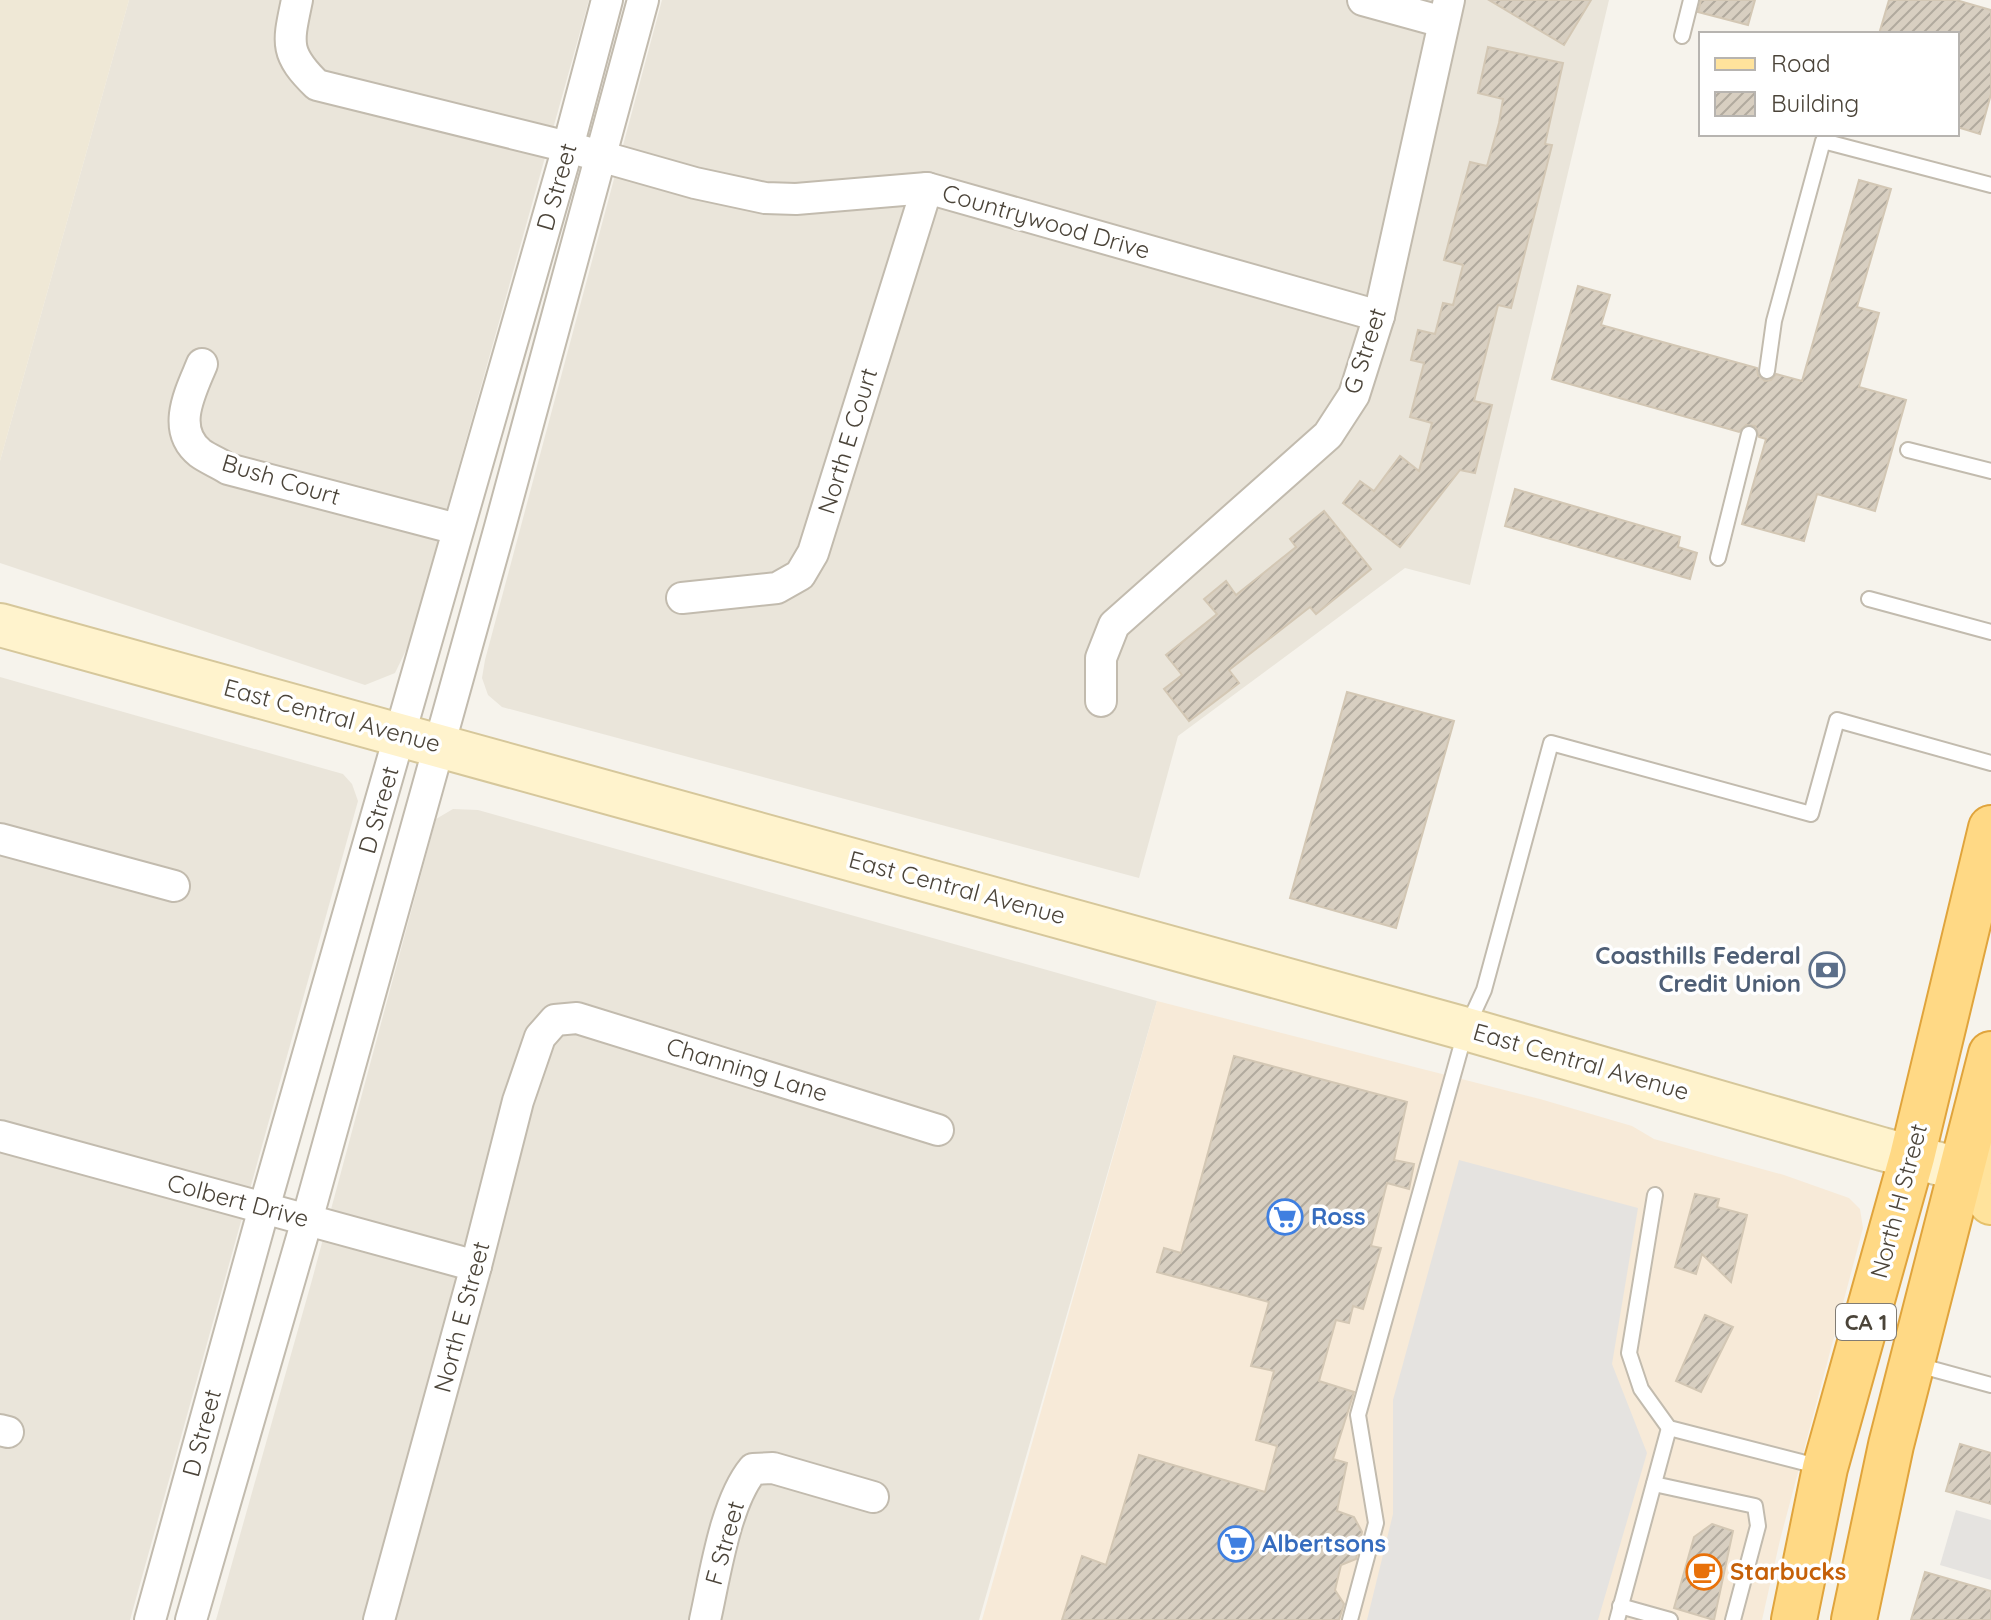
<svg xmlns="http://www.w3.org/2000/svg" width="1991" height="1620" font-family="Quicksand,sans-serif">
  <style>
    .residential { fill: #eae5da }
    .commercial { fill: #f7ead8 }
    .education { fill: #efe8d6 }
    .parking { fill: #e5e3e0 }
    .building { fill: url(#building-hatch); stroke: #d3c7b4; stroke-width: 2 }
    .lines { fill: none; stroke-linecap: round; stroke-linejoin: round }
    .service-casing { stroke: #c2bbae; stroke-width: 18 }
    .minor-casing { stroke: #c2bbae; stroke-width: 34 }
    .secondary-casing { stroke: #d6c79b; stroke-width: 46 }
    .primary-casing { stroke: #e6c16a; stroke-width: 48 }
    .trunk-casing { stroke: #e0a43c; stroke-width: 48 }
    .service { stroke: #fff; stroke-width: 14 }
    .minor { stroke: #fff; stroke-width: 30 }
    .secondary { stroke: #fff3cd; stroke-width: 42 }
    .primary { stroke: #ffe39c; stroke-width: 44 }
    .trunk { stroke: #ffd985; stroke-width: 44 }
    .labels { text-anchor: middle; stroke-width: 7; stroke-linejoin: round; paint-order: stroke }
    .shield { fill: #fff; stroke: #817c74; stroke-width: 2 }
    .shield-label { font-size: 22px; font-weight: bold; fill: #4b4439 }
    .street-label { font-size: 24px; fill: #4b4439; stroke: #fff }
    .service-label { font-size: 24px; font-weight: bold; fill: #4e5e75; stroke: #fff; text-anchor: end }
    .shop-label { font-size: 24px; font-weight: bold; fill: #366cbe; stroke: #fff; text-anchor: start }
    .food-label { font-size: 24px; font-weight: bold; fill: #c56008; stroke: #fff; text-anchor: start }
  </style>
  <defs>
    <pattern id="building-hatch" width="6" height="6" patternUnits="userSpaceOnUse" patternTransform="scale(2)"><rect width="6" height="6" fill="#d8cfc1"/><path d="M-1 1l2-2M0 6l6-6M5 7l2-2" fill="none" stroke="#b1aa9e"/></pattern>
  </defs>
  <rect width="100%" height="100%" fill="#f6f3ec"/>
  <g class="residential">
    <polygon points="129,0 589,0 409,644 395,673 365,685 0,563 0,461"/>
    <polygon points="662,0 1609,0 1470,585 1405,568 1178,736 1139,878 502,707 488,695 482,678 485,660"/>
    <polygon points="0,677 343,774 352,784 358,801 130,1620 0,1620"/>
    <polygon points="453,809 478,810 1157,1001 979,1620 216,1620 312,1280 436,819"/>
  </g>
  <polygon class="commercial" points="1157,1001 1540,1099 1632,1126 1654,1139 1784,1175 1849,1198 1860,1209 1863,1228 1780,1540 1762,1620 982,1620"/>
  <polygon class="education" points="0,0 129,0 0,461"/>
  <g class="parking">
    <polygon points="1459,1160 1638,1208 1612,1364 1647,1453 1598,1620 1367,1620 1393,1514 1393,1400"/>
    <polygon points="1956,1510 1991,1520 1991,1580 1940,1565"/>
  </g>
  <g class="building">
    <polygon points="1489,0 1591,0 1564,45"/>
    <polygon points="1701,0 1755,0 1748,25 1698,12"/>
    <polygon points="1889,0 1956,0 1991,10 1991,94 1980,134 1957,127 1957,34 1879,34"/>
    <polygon points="1488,47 1563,63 1545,144 1552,145 1511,308 1498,305 1474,401 1492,405 1475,473 1460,470 1400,547 1343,503 1360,481 1374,491 1400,456 1419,471 1432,423 1410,417 1424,363 1411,360 1418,330 1435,334 1443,303 1453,305 1463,265 1444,260 1454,222 1470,162 1487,166 1499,123 1503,99 1478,93"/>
    <polygon points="1859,180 1891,189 1857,307 1879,313 1859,387 1906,400 1875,511 1817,494 1804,541 1742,524 1766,439 1759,437 1755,426 1746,425 1739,432 1552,379 1578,286 1610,295 1601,325 1757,368 1758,375 1765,381 1771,380 1776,374 1802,381"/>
    <polygon points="1515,489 1680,537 1678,547 1697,553 1690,579 1505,526"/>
    <polygon points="1324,511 1371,569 1316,614 1310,607 1229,670 1239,683 1189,721 1164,689 1182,675 1166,655 1217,614 1204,599 1226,581 1236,595 1296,547 1290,539"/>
    <polygon points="1347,692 1454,721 1396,928 1290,898"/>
    <polygon points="1234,1056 1407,1102 1394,1160 1414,1164 1409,1189 1387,1183 1371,1246 1381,1248 1363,1309 1353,1306 1349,1323 1336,1320 1319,1381 1354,1392 1333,1459 1347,1463 1337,1511 1354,1517 1362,1532 1356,1559 1341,1565 1335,1590 1344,1604 1339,1620 1062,1620 1082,1556 1106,1565 1139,1455 1265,1492 1277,1446 1256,1440 1274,1371 1251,1366 1269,1302 1157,1272 1164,1248 1181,1253"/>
    <polygon points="1695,1194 1719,1199 1717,1207 1747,1215 1731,1282 1702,1254 1696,1274 1675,1267"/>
    <polygon points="1705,1315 1733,1327 1701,1392 1676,1381"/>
    <polygon points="1960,1444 1991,1453 1991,1504 1946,1491"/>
    <polygon points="1712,1524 1733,1531 1714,1620 1674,1608 1694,1537"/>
    <polygon points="1925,1572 1991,1591 1991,1620 1911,1620"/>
  </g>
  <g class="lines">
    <defs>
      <g id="service">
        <polyline points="1682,36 1691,0"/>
        <polyline points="1767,371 1774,321 1823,141 1991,185"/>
        <polyline points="1908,450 1991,471"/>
        <polyline points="1718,558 1749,434"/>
        <polyline points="1869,599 1991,632"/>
        <polyline points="1655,1195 1629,1353 1641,1389 1669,1428 1821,1467"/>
        <polyline points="1914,1364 1991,1385"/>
        <polyline points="1654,1484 1755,1506 1758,1526 1733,1620"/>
        <polyline points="1620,1606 1670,1620"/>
        <polyline points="1350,1620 1376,1523 1358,1415 1466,1029 1484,990 1551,743 1811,814 1837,720 1991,763"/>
        <polyline points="1617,1620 1669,1428"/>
      </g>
      <g id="minor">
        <path d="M297,0C288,43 284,53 317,85L568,147L695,183L765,198L796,199L927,188L1379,316"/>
        <polyline points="1363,0 1443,22"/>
        <path d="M202,364C191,391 170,429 200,453C208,459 219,463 228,469L457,529"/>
        <polyline points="682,598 777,588 800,575 813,553 927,188"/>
        <polyline points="1101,701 1101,658 1114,625 1328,435 1354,395 1379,316 1449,0"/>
        <polyline points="0,839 174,886"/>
        <polyline points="0,1136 476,1266"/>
        <polyline points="0,1430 8,1432"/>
        <polyline points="150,1620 264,1208 568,147 607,0"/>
        <polyline points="191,1620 307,1220 500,527 643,0"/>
        <polyline points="379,1620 476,1266 518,1101 540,1037 555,1020 577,1018 938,1130"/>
        <path d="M705,1620C715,1576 725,1503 753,1469L773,1468L873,1497"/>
      </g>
      <polyline id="secondary" points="0,625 1466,1029 1882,1149 1963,1170"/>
      <polyline id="primary" points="1991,1160 1963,1170 1991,1202"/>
      <g id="trunk">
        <polyline points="1794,1620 1825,1468 1912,1157 1991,828"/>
        <polyline points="1854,1620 1891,1445 1991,1054"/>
      </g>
    </defs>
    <use href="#service" class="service-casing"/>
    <use href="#minor" class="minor-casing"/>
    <use href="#secondary" class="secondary-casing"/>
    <use href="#primary" class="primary-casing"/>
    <use href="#trunk" class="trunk-casing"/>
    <use href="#service" class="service"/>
    <use href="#minor" class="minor"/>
    <use href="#secondary" class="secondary"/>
    <use href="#primary" class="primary"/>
    <use href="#trunk" class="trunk"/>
  </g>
  <defs>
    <symbol id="bank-ring" viewBox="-11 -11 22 22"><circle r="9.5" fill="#fff" stroke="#5c6f8a" stroke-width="1.5"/><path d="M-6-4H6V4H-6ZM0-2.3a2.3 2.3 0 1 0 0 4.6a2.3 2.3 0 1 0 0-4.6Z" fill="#5c6f8a"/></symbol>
    <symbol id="supermarket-ring" viewBox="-11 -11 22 22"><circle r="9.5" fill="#fff" stroke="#3f7fe0" stroke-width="1.5"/><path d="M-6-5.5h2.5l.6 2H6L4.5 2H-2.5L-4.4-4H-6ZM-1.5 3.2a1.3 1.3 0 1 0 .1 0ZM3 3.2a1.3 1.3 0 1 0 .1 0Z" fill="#3f7fe0"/></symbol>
    <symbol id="cafe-ring" viewBox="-11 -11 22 22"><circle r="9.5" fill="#fff" stroke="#e8710a" stroke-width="1.5"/><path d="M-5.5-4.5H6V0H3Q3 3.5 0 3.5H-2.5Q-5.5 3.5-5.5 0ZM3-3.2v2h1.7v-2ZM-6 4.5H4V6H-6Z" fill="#e8710a"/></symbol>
  </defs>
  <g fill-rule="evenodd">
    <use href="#bank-ring" x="1807" y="950" width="40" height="40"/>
    <use href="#supermarket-ring" x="1265" y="1197" width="40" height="40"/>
    <use href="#supermarket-ring" x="1216" y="1524" width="40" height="40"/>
    <use href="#cafe-ring" x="1684" y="1552" width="40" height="40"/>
  </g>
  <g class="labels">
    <rect class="shield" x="1836" y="1304" width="60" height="36" rx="6"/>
    <g class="shield-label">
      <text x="1866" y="1330">CA 1</text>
    </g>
    <g class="street-label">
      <text transform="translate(557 187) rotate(-74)" y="8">D Street</text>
      <text transform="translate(1046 222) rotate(16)" y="8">Countrywood Drive</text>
      <text transform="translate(1365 351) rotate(-72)" y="8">G Street</text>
      <text transform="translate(848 441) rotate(-73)" y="8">North E Court</text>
      <text transform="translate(281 480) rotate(17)" y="8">Bush Court</text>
      <text transform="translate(332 716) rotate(15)" y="8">East Central Avenue</text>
      <text transform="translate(379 810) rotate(-74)" y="8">D Street</text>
      <text transform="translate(957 888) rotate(15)" y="8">East Central Avenue</text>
      <text transform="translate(1581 1062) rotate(16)" y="8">East Central Avenue</text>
      <text transform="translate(747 1070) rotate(17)" y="8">Channing Lane</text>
      <text transform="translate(238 1201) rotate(15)" y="8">Colbert Drive</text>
      <text transform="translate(1899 1201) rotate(-75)" y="8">North H Street</text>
      <text transform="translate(462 1317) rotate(-75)" y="8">North E Street</text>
      <text transform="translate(202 1433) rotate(-75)" y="8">D Street</text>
      <text transform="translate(725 1543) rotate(-74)" y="8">F Street</text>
    </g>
    <g class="service-label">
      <text x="1801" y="964">Coasthills Federal<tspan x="1801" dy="28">Credit Union</tspan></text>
    </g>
    <g class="shop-label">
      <text x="1311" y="1225">Ross</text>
      <text x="1262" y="1552">Albertsons</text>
    </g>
    <g class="food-label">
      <text x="1730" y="1580">Starbucks</text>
    </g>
  </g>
  <rect x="1699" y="32" width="260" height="104" fill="#ffffff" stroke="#b7b4b0" stroke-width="2"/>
  <rect x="1715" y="58" width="40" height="12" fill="#ffe39c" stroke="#b7b4b0" stroke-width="2"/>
  <text x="1771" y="72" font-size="24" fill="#4b4439">Road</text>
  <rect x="1715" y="92" width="40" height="24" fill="url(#building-hatch)" stroke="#b7b4b0" stroke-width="2"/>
  <text x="1771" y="112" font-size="24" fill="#4b4439">Building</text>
</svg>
